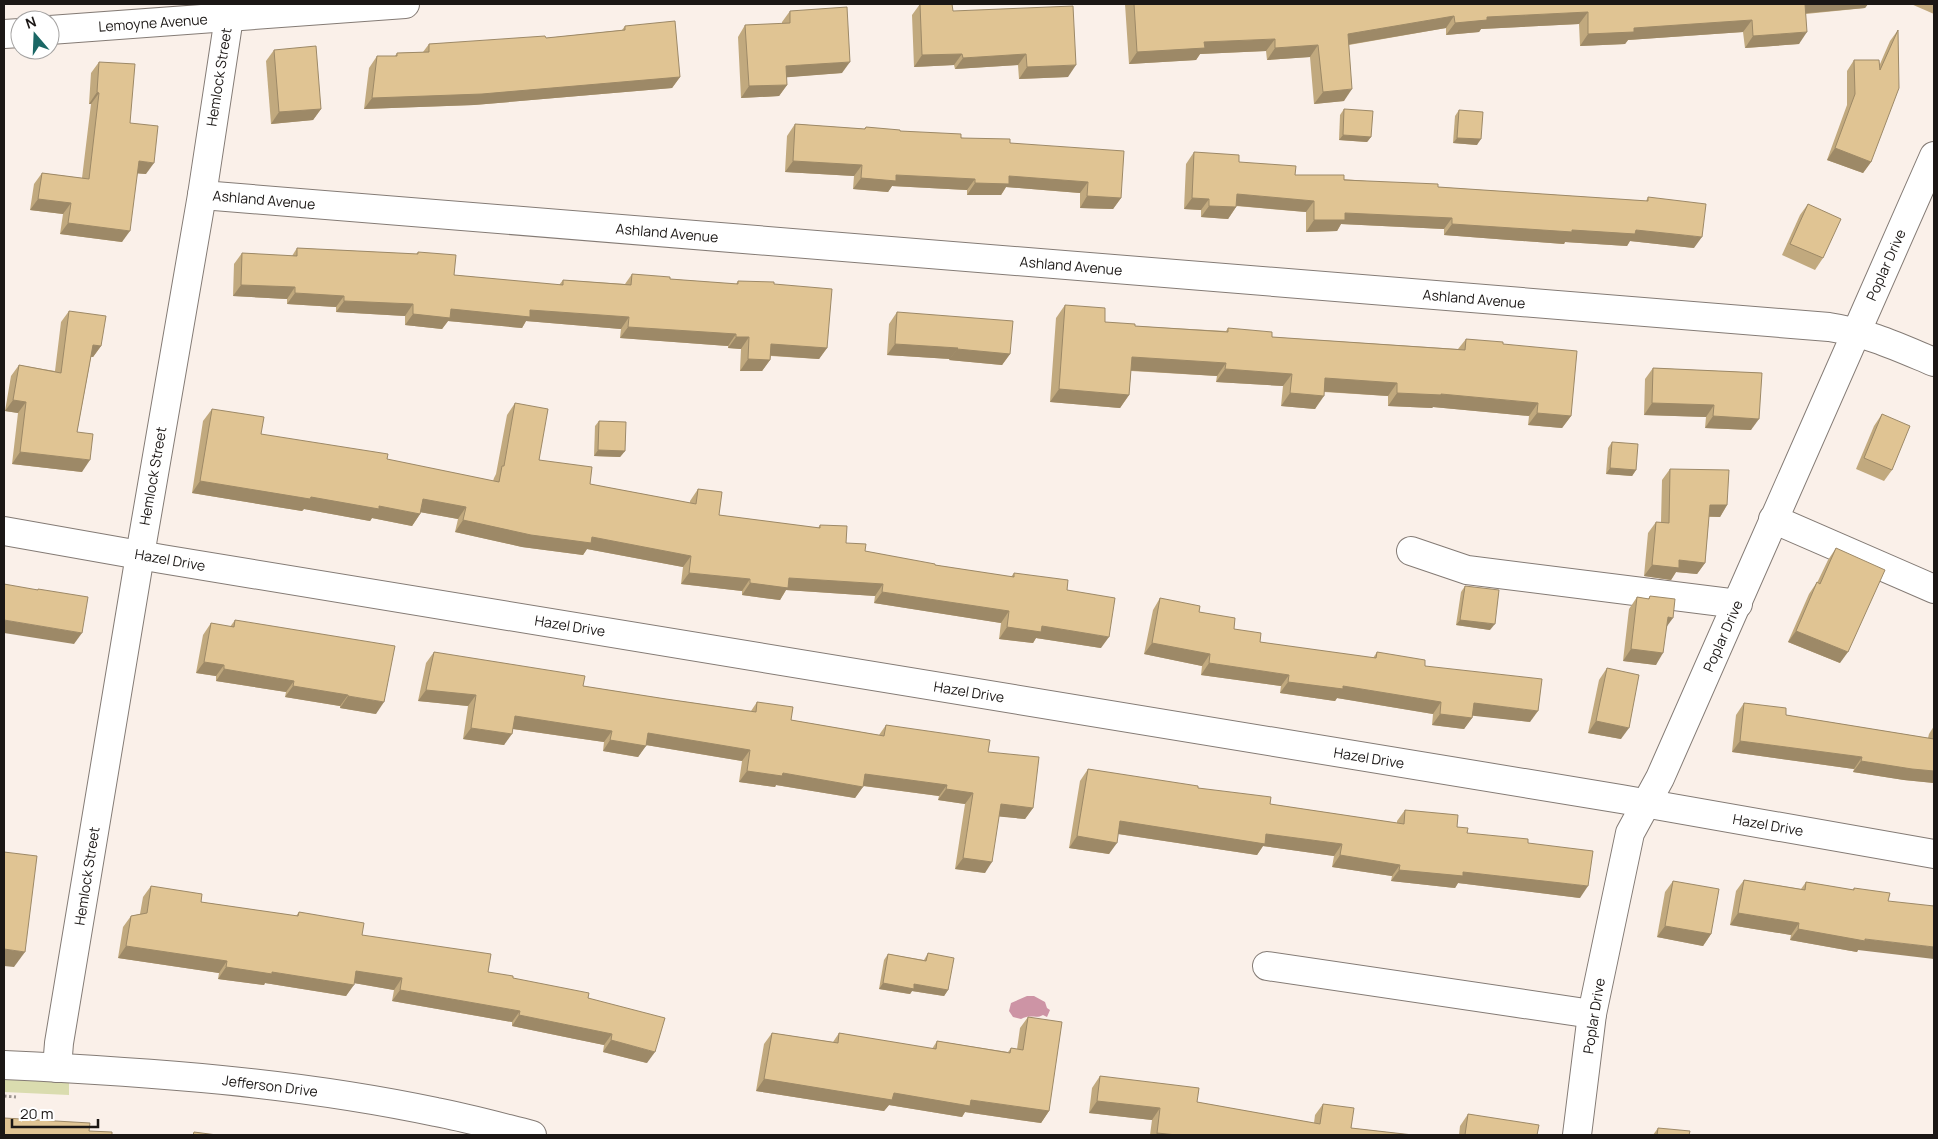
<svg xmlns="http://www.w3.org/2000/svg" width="1938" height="1139" font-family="Manrope,sans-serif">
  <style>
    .green { fill: #dadcaf }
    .water { fill: #cd94a5 }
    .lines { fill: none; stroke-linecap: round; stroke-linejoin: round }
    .minor-casing { stroke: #847b75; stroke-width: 30 }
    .path { stroke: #9e9691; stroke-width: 3; stroke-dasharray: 2.5 2.5; stroke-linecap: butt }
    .minor { stroke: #fff; stroke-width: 28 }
    .wall { fill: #c1a97e }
    .shaded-wall { fill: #9d8967 }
    .building { fill: #e0c493; stroke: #9d8967 }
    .labels { text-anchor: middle; stroke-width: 4; stroke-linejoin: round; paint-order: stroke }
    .street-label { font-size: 14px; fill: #1b1715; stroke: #fff }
  </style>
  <rect width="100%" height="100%" fill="#faf0e9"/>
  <polygon class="green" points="4,1078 69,1081 69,1095 4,1092"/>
  <path class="water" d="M1027,996H1034L1045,1002L1047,1008L1050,1010L1047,1017L1043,1015C1037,1019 1030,1014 1021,1019L1013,1017L1009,1011L1011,1003Z"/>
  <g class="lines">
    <defs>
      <g id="minor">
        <polyline points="50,30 405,4"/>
        <polyline points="4,34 20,33"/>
        <path d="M202,195L1829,327C1869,333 1898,347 1934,362"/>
        <polyline points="1773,519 1934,589"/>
        <polyline points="4,531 162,559 1621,799 1934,854"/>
        <polyline points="1411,551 1467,570 1738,604"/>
        <polyline points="1267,966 1592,1014"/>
        <path d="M4,1065C149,1072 294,1082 436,1112C468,1118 500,1127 532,1135"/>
        <polyline points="57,1068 59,1043 140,555 202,195 231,4"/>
        <polyline points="1577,1135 1592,1014 1630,833 1660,778 1934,156"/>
      </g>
    </defs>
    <use href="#minor" class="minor-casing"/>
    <polyline class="path" points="4,1096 16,1097"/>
    <use href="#minor" class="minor"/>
  </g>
  <g class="wall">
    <polygon points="920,4 953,11 1068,77 1019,79 1018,65 955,69 954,65 914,67 912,15"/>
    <polygon points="1125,4 1868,4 1865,8 1806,14 1799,44 1745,48 1743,32 1628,40 1625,44 1580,46 1579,24 1481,29 1479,32 1446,35 1446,28 1349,45 1344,101 1314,104 1310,57 1267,60 1266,51 1200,54 1196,60 1129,64"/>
    <polygon points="1911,4 1934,4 1934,14"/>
    <polygon points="790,11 842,73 786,77 787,85 779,96 741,98 738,37 745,25 782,24 782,22"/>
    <polygon points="625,26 680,77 672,88 474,105 364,109 369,68 377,56 395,56 397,53 423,52 429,44 546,38 622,30"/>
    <polygon points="1898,30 1871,162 1863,173 1827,160 1847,105 1847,71 1854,60 1880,64 1890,41"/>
    <polygon points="274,50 321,109 313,120 271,124 266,61"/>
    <polygon points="99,62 130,123 146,174 137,173 122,242 60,234 63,214 30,210 34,184 42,173 82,178 91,104 89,104 91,73"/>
    <polygon points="1344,109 1371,137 1367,142 1339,140 1340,115"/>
    <polygon points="1459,110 1477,145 1453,143 1455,116"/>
    <polygon points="795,124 864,129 866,127 900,131 1010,143 1121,198 1113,209 1080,208 1080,193 1006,187 1001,195 967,195 967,190 892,186 888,192 853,189 854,176 785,172 787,136"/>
    <polygon points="1194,152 1239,162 1295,175 1438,187 1646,201 1648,197 1694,248 1630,241 1627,246 1565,242 1564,244 1444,235 1444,229 1341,224 1337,231 1306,232 1306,212 1236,206 1236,207 1228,219 1201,217 1201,210 1184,209 1186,164"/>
    <polygon points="1808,204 1823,258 1815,270 1782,255 1800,215"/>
    <polygon points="297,248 416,254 418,252 454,275 559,285 563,280 625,284 632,274 670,279 736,284 738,281 774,284 827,348 819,359 771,356 770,360 762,371 740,371 741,349 728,348 728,346 620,338 621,329 526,321 522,328 448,321 442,329 405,325 405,316 336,312 336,307 287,304 287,299 233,296 234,264 242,253 292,256"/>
    <polygon points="1065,305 1105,322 1135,326 1226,331 1228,328 1272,337 1458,349 1466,339 1503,344 1571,416 1562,428 1528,425 1529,416 1433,407 1432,408 1388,406 1388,396 1324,392 1315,409 1281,406 1283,386 1216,382 1217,376 1131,371 1129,395 1120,408 1050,402 1056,318"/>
    <polygon points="69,311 101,346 93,357 91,357 77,432 82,472 12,464 18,413 5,411 11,376 19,365 55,371 61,322"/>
    <polygon points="897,312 1010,354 1002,365 949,360 950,359 887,355 889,324"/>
    <polygon points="1653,368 1762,373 1751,430 1705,428 1706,417 1644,415 1645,379"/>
    <polygon points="515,403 539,460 590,484 690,503 690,501 698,489 719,515 818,528 820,525 846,543 865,551 935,565 1011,577 1014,573 1067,590 1101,648 1036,638 1033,643 999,639 1001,623 874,603 875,596 786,590 780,600 742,595 742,591 681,584 683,567 587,549 583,555 522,547 455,532 458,519 420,512 420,514 412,526 372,518 370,521 304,509 302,511 192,493 203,421 212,409 261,434 493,481 494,478 496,474 507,415"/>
    <polygon points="1882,414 1892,470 1884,481 1856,469 1874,426"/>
    <polygon points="599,421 625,451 620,457 594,456 595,426"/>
    <polygon points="1612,442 1636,470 1632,476 1606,474 1608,448"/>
    <polygon points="1670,469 1727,505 1720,517 1709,517 1705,563 1697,574 1676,572 1671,580 1644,576 1648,533 1656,522 1661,522 1662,480"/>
    <polygon points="1836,548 1840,663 1788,642 1809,594 1817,582 1817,583 1828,560"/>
    <polygon points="1465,586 1490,630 1456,625 1461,592"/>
    <polygon points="1650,596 1667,626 1656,665 1623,661 1629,609 1637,597 1648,599"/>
    <polygon points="1160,598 1199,612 1260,642 1373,658 1377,652 1425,666 1530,722 1473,715 1472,718 1464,729 1432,725 1433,714 1337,698 1335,701 1280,693 1281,686 1201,675 1202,666 1144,654 1153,610"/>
    <polygon points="235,620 376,714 340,708 340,706 285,697 286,692 216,681 216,676 196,673 203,635 211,623 230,627"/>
    <polygon points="434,652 583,686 666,699 751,711 757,702 791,720 879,735 886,725 988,752 1033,808 1025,819 999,816 985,873 955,869 965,804 938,800 939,796 863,786 855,798 776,785 775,787 739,782 742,761 646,745 638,757 603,751 604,742 513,729 504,745 463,739 468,706 418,701 426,663"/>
    <polygon points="1607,668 1621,739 1588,733 1599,680"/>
    <polygon points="1744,703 1786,715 1928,738 1929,734 1934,726 1934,783 1904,780 1853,772 1854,769 1732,752 1736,715"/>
    <polygon points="1088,769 1198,788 1270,804 1397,823 1397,821 1405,810 1457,827 1467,833 1528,843 1580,898 1458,883 1455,888 1391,881 1392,876 1332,867 1334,856 1263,846 1257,855 1118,834 1109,854 1069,848 1080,781"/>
    <polygon points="1744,880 1801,889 1806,882 1853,890 1854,888 1858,950 1857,952 1790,940 1791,935 1730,925 1736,891"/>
    <polygon points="1673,881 1711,934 1703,946 1657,937 1665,892"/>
    <polygon points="151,886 201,902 296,916 299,912 362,935 488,972 588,998 647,1063 603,1052 604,1045 512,1026 512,1022 392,1001 394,990 354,983 346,996 265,983 264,985 218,979 219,973 118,958 123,927 131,916 140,914 143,897"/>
    <polygon points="928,953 948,990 944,996 912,991 910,994 879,989 884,960 888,954 924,960"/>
    <polygon points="1028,1017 1049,1111 1041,1123 965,1112 962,1117 889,1105 884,1111 756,1091 764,1044 772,1033 833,1042 839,1033 932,1049 937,1041 1008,1052 1011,1048 1017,1049 1020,1028"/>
    <polygon points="1100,1076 1197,1102 1314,1123 1315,1115 1323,1104 1351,1128 1413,1135 1150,1135 1152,1120 1089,1113 1092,1088"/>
    <polygon points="1468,1114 1537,1135 1459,1135 1460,1126"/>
    <polygon points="1658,1128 1689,1135 1653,1135"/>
  </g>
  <g class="shaded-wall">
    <polygon points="1804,4 1868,4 1865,8 1797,14"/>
    <polygon points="1588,12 1579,24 1481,29 1479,32 1446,35 1455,23 1487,17"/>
    <polygon points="1454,16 1446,28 1340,46 1348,34"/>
    <polygon points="1752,20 1743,32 1628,40 1625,44 1580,46 1588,34 1634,28"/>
    <polygon points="1807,32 1799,44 1745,48 1753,36"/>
    <polygon points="1275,39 1266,51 1200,54 1196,60 1129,64 1137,52 1204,42"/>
    <polygon points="1318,45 1310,57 1267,60 1275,48"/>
    <polygon points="962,54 954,65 914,67 922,55"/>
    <polygon points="1026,54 1018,65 955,69 963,58"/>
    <polygon points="850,62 842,73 778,78 786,66"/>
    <polygon points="1076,65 1068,77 1019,79 1027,67"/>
    <polygon points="680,77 672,88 474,105 364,109 372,98"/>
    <polygon points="787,85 779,96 741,98 749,86"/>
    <polygon points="1352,89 1344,101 1314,104 1323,92"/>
    <polygon points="97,92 99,93 91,104 89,104"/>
    <polygon points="321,109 313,120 271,124 279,112"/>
    <polygon points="1343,135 1371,137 1367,142 1339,140"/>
    <polygon points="1457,138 1481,139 1477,145 1453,143"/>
    <polygon points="1835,148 1871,162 1863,173 1827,160"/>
    <polygon points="139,161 154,163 146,174 131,173"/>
    <polygon points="793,161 862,165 854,176 785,172"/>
    <polygon points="896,175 975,179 967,190 892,186 888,192 853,189 861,178"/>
    <polygon points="1009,176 1088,182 1080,193 1006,187 1001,195 967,195 975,183"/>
    <polygon points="1237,194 1314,201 1306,212 1229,205"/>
    <polygon points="1087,196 1121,198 1113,209 1080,208"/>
    <polygon points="1192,198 1209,199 1201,210 1184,209"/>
    <polygon points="38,199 71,203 63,214 30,210"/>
    <polygon points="1209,206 1236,207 1228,219 1201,217"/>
    <polygon points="1345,213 1452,218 1444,229 1341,224 1337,231 1306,232 1314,220"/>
    <polygon points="68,223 130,231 122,242 60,234"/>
    <polygon points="1452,224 1572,230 1636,230 1702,237 1694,248 1630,241 1627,246 1565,242 1564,244 1444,235"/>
    <polygon points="241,285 295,287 287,299 233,296"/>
    <polygon points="295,293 344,296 336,307 287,304"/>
    <polygon points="344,301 413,304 405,316 336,312"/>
    <polygon points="451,309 530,310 629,317 621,329 526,321 522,328 448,321 442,329 405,325 413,314"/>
    <polygon points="628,327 736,334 728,346 620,338"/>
    <polygon points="736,337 749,337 741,349 728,348"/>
    <polygon points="771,344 827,348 819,359 763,355"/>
    <polygon points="895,344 958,348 950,359 887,355"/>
    <polygon points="93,345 101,346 93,357 85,356"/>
    <polygon points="957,349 1010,354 1002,365 949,360"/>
    <polygon points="1132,357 1226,363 1217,376 1123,370"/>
    <polygon points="748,359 770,360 762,371 740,371"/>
    <polygon points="1225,369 1292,374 1283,386 1216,382"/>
    <polygon points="1325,378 1397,383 1388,396 1316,391"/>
    <polygon points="1059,389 1129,395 1120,408 1050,402"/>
    <polygon points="1290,393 1324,396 1315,409 1281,406"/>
    <polygon points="1397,393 1441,394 1538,403 1529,416 1433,407 1432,408 1388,406"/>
    <polygon points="13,400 26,402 18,413 5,411"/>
    <polygon points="1652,403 1714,405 1706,417 1644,415"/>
    <polygon points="1537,413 1571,416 1562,428 1528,425"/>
    <polygon points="1713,416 1759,419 1751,430 1705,428"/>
    <polygon points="598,450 625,451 620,457 594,456"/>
    <polygon points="20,452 90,460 82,472 12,464"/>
    <polygon points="1610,468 1636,470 1632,476 1606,474"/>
    <polygon points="200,481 379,506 420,514 412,526 372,518 370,521 304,509 302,511 192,493"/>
    <polygon points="423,499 466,507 458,519 414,511"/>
    <polygon points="1710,505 1727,505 1720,517 1702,516"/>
    <polygon points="463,520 592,537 691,556 683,567 587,549 583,555 522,547 455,532"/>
    <polygon points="1679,560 1705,563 1697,574 1676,572 1671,580 1644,576 1652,565"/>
    <polygon points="689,573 750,579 742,591 681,584"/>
    <polygon points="789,578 883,584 875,596 786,590 780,600 742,595 750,583"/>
    <polygon points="882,592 1009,611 1001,623 874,603"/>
    <polygon points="1668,617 1673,618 1665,629"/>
    <polygon points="4,620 82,633 74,644 4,633"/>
    <polygon points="1460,620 1495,624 1490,630 1456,625"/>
    <polygon points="1042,626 1109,637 1101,648 1036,638 1033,643 999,639 1007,627"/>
    <polygon points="1796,631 1848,652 1840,663 1788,642"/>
    <polygon points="1152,643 1210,654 1202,666 1144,654"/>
    <polygon points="1631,649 1663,653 1656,665 1623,661"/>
    <polygon points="204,662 224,665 216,676 196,673"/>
    <polygon points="1209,663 1289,675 1281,686 1201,675"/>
    <polygon points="224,669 294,681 286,692 216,681"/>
    <polygon points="1288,682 1343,686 1441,702 1433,714 1337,698 1335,701 1280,693"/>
    <polygon points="293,686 348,695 340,706 285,697"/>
    <polygon points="426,690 476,695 468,706 418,701"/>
    <polygon points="348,696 384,702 376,714 340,708"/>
    <polygon points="1474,703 1538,711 1530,722 1466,715"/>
    <polygon points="1440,714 1472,718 1464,729 1432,725"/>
    <polygon points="515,716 612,731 604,742 507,728"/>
    <polygon points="1596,721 1629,728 1621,739 1588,733"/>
    <polygon points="471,728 512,734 504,745 463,739"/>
    <polygon points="648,733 750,750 742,761 640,744"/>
    <polygon points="610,740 646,746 638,757 603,751"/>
    <polygon points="1740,741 1862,757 1854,769 1732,752"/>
    <polygon points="1861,761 1934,771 1934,783 1904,780 1853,772"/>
    <polygon points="747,771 783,773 863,787 855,798 776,785 775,787 739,782"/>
    <polygon points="865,774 947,785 939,796 857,785"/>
    <polygon points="946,789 973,793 965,804 938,800"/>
    <polygon points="1001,804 1033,808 1025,819 993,816"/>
    <polygon points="1120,821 1266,834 1342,844 1334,856 1263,846 1257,855 1112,833"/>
    <polygon points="1077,836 1117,843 1109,854 1069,848"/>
    <polygon points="1340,855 1400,865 1392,876 1332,867"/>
    <polygon points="963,858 992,862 985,873 955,869"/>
    <polygon points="1399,870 1463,872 1588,886 1580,898 1458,883 1455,888 1391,881"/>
    <polygon points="1738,913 1799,923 1791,935 1730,925"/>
    <polygon points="1665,926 1711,934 1703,946 1657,937"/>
    <polygon points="1798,929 1865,939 1934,947 1934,959 1858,950 1857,952 1790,940"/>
    <polygon points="126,946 227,961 219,973 118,958"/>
    <polygon points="4,949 25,952 14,967 4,966"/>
    <polygon points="226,967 272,972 354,985 346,996 265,983 264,985 218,979"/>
    <polygon points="356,971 402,978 394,990 348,982"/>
    <polygon points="883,983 914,984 948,990 944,996 912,991 910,994 879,989"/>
    <polygon points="400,990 520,1011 512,1022 392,1001"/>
    <polygon points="519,1015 612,1034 604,1045 512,1026"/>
    <polygon points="611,1040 655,1052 647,1063 603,1052"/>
    <polygon points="764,1079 894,1093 971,1100 1049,1111 1041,1123 965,1112 962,1117 889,1105 884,1111 756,1091"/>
    <polygon points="1097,1101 1160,1108 1152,1120 1089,1113"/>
    <polygon points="1157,1133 1177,1135 1155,1135"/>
  </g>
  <g class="building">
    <polygon points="920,4 952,4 953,11 1073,6 1076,65 1027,67 1026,54 963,58 962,54 922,55"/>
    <polygon points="1134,4 1805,4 1807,32 1753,36 1752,20 1634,28 1634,32 1588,34 1588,12 1487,17 1487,20 1455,23 1454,16 1348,34 1352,89 1323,92 1318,45 1275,48 1275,39 1204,42 1205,48 1137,52"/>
    <polygon points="847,7 850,62 786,66 787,85 749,86 745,25 790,23 790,11"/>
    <polygon points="675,21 680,77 482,94 372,98 377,56 397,56 397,53 429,52 429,44 545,36 546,38 625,30 625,26"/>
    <polygon points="1898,30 1899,88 1871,162 1835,148 1855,94 1854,60 1879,60 1880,70"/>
    <polygon points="316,46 321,109 279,112 274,50"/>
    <polygon points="99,62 135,64 130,123 158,126 154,163 139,161 130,231 68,223 71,203 38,199 42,173 89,179 99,93 97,92"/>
    <polygon points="1344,109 1373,111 1371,137 1343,135"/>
    <polygon points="1459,110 1483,112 1481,139 1457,138"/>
    <polygon points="795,124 865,129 866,127 900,130 900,131 961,134 961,138 1010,139 1010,143 1124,151 1121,198 1087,196 1088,182 1009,176 1009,184 975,183 975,179 896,175 896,181 861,178 862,165 793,161"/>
    <polygon points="1194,152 1239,155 1239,162 1296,166 1295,175 1344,175 1344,180 1438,184 1438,187 1648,201 1648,197 1706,204 1702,237 1636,230 1635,234 1572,230 1572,232 1452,224 1452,218 1345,213 1345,220 1314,220 1314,201 1237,194 1236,207 1209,206 1209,199 1192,198"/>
    <polygon points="1808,204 1841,219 1823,258 1790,244"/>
    <polygon points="297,248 418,254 418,252 456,255 454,275 563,285 563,280 631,285 632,274 670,277 670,279 738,284 738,281 774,282 774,284 832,289 827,348 771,344 770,360 748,359 749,337 736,337 736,334 628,327 629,317 530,310 530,317 451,309 450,318 413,314 413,304 344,301 344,296 295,293 295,287 241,285 242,253 297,256"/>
    <polygon points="1065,305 1105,308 1105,322 1135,324 1135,326 1228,332 1228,328 1272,332 1272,337 1465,350 1466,339 1503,342 1503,344 1577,351 1571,416 1537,413 1538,403 1441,394 1441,395 1397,393 1397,383 1325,378 1324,396 1290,393 1292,374 1225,369 1226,363 1132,357 1129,395 1059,389"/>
    <polygon points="69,311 106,316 101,346 93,345 77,432 93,434 90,460 20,452 26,402 13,400 19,365 61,373"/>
    <polygon points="897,312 1013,321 1010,354 957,349 958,348 895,344"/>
    <polygon points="1653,368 1762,373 1759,419 1713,416 1714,405 1652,403"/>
    <polygon points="515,403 548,409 539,460 592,467 590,484 696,504 698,489 722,492 719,515 820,528 820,525 847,526 846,543 866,544 865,551 935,564 935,565 1014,577 1014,573 1068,580 1067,590 1115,598 1109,637 1042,626 1041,632 1007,627 1009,611 882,592 883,584 789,578 788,588 750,583 750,579 689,573 691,556 592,537 591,543 531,535 463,520 466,507 423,499 420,514 379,506 379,509 311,497 310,499 200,481 212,409 264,417 261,434 388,454 387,459 499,482 502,466 504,466"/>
    <polygon points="1882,414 1910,426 1892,470 1864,458"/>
    <polygon points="599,421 626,422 625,451 598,450"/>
    <polygon points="1612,442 1638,444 1636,470 1610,468"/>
    <polygon points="1670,469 1729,470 1727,505 1710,505 1705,563 1679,560 1679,568 1652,565 1656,522 1669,523"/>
    <polygon points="1836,548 1885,570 1848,652 1796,631 1817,582 1820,584"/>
    <polygon points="4,584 38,590 38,589 88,597 82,633 4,620"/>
    <polygon points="1465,586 1499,590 1495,624 1460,620"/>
    <polygon points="1650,596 1675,599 1673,618 1668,617 1663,653 1631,649 1637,597 1649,599"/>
    <polygon points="1160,598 1200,606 1199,612 1235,618 1234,629 1261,633 1260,642 1376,658 1377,652 1425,660 1425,666 1542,679 1538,711 1474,703 1472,718 1440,714 1441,702 1343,686 1343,689 1288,682 1289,675 1209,663 1210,654 1152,643"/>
    <polygon points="235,620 395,646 384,702 348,696 348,695 293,686 294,681 224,669 224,665 204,662 211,623 234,627"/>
    <polygon points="434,652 585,676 583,686 666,699 756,712 757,702 793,707 791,720 884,736 886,725 990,740 988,752 1039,757 1033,808 1001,804 992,862 963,858 973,793 946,789 947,785 865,774 863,787 783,773 782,776 747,771 750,750 648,733 646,746 610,740 612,731 515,716 512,734 471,728 476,695 426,690"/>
    <polygon points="1607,668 1639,675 1629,728 1596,721"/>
    <polygon points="1744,703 1786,708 1786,715 1934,739 1934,771 1912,769 1861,761 1862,757 1740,741"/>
    <polygon points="1088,769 1198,786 1198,788 1271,797 1270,804 1404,824 1405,810 1458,815 1457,827 1468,828 1467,833 1528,839 1528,843 1593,851 1588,886 1463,872 1463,876 1399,870 1400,865 1340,855 1342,844 1266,834 1265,844 1120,821 1117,843 1077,836"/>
    <polygon points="4,852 37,856 25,952 4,949"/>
    <polygon points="1744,880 1805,890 1806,882 1854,890 1854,888 1890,893 1888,901 1934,906 1934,947 1865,939 1865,941 1798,929 1799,923 1738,913"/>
    <polygon points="1673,881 1719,889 1711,934 1665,926"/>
    <polygon points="151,886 202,894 201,902 298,916 299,912 364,923 362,935 491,954 488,972 513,976 513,978 589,993 588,998 665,1018 655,1052 611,1040 612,1034 519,1015 520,1011 400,990 402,978 356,971 354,985 272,972 272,974 226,967 227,961 126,946 131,916 147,913"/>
    <polygon points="928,953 954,958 948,990 914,984 914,989 883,983 888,954 926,961"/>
    <polygon points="1028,1017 1062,1022 1049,1111 971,1100 970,1106 894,1093 892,1100 764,1079 772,1033 838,1043 839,1033 936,1049 937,1041 1010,1053 1011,1048 1023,1050"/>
    <polygon points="1100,1076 1199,1088 1197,1102 1320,1124 1323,1104 1354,1108 1351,1128 1413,1135 1177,1135 1157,1133 1160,1108 1097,1101"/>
    <polygon points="1468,1114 1539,1125 1537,1135 1465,1135"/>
    <polygon points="4,1118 90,1123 89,1131 112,1132 112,1135 4,1135"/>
    <polygon points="1658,1128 1690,1131 1689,1135 1657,1135"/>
    <polygon points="194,1132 217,1135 193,1135"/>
  </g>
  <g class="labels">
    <g class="street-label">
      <text transform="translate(153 23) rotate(-4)" y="5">Lemoyne Avenue</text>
      <text transform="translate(219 77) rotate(-81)" y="5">Hemlock Street</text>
      <text transform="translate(264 200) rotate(5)" y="5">Ashland Avenue</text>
      <text transform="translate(667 233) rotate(5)" y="5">Ashland Avenue</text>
      <text transform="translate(1886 265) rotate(-66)" y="5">Poplar Drive</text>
      <text transform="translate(1071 266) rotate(5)" y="5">Ashland Avenue</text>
      <text transform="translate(1474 299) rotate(5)" y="5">Ashland Avenue</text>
      <text transform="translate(153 476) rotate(-80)" y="5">Hemlock Street</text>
      <text transform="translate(170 560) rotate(10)" y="5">Hazel Drive</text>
      <text transform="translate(570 626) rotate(9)" y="5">Hazel Drive</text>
      <text transform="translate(1723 636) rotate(-66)" y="5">Poplar Drive</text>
      <text transform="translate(969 692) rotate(9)" y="5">Hazel Drive</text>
      <text transform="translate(1369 758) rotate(9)" y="5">Hazel Drive</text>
      <text transform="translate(1768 825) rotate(10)" y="5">Hazel Drive</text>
      <text transform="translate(87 876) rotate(-81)" y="5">Hemlock Street</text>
      <text transform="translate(1594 1016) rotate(-81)" y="5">Poplar Drive</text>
      <text transform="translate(270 1086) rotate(7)" y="5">Jefferson Drive</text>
    </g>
  </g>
  <rect width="1938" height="1139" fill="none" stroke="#1b1715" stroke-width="10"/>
  <g transform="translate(35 35) rotate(341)"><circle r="24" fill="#ffffff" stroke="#a4a2a1"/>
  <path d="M0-4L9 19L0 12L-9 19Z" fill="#1a6765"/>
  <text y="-8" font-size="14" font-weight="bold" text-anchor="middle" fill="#1b1715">N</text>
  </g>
  <path d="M12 1119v8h86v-8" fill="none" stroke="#1b1715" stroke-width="2.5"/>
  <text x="20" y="1119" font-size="15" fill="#1b1715" stroke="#ffffff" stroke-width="4" paint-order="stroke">20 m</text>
</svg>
